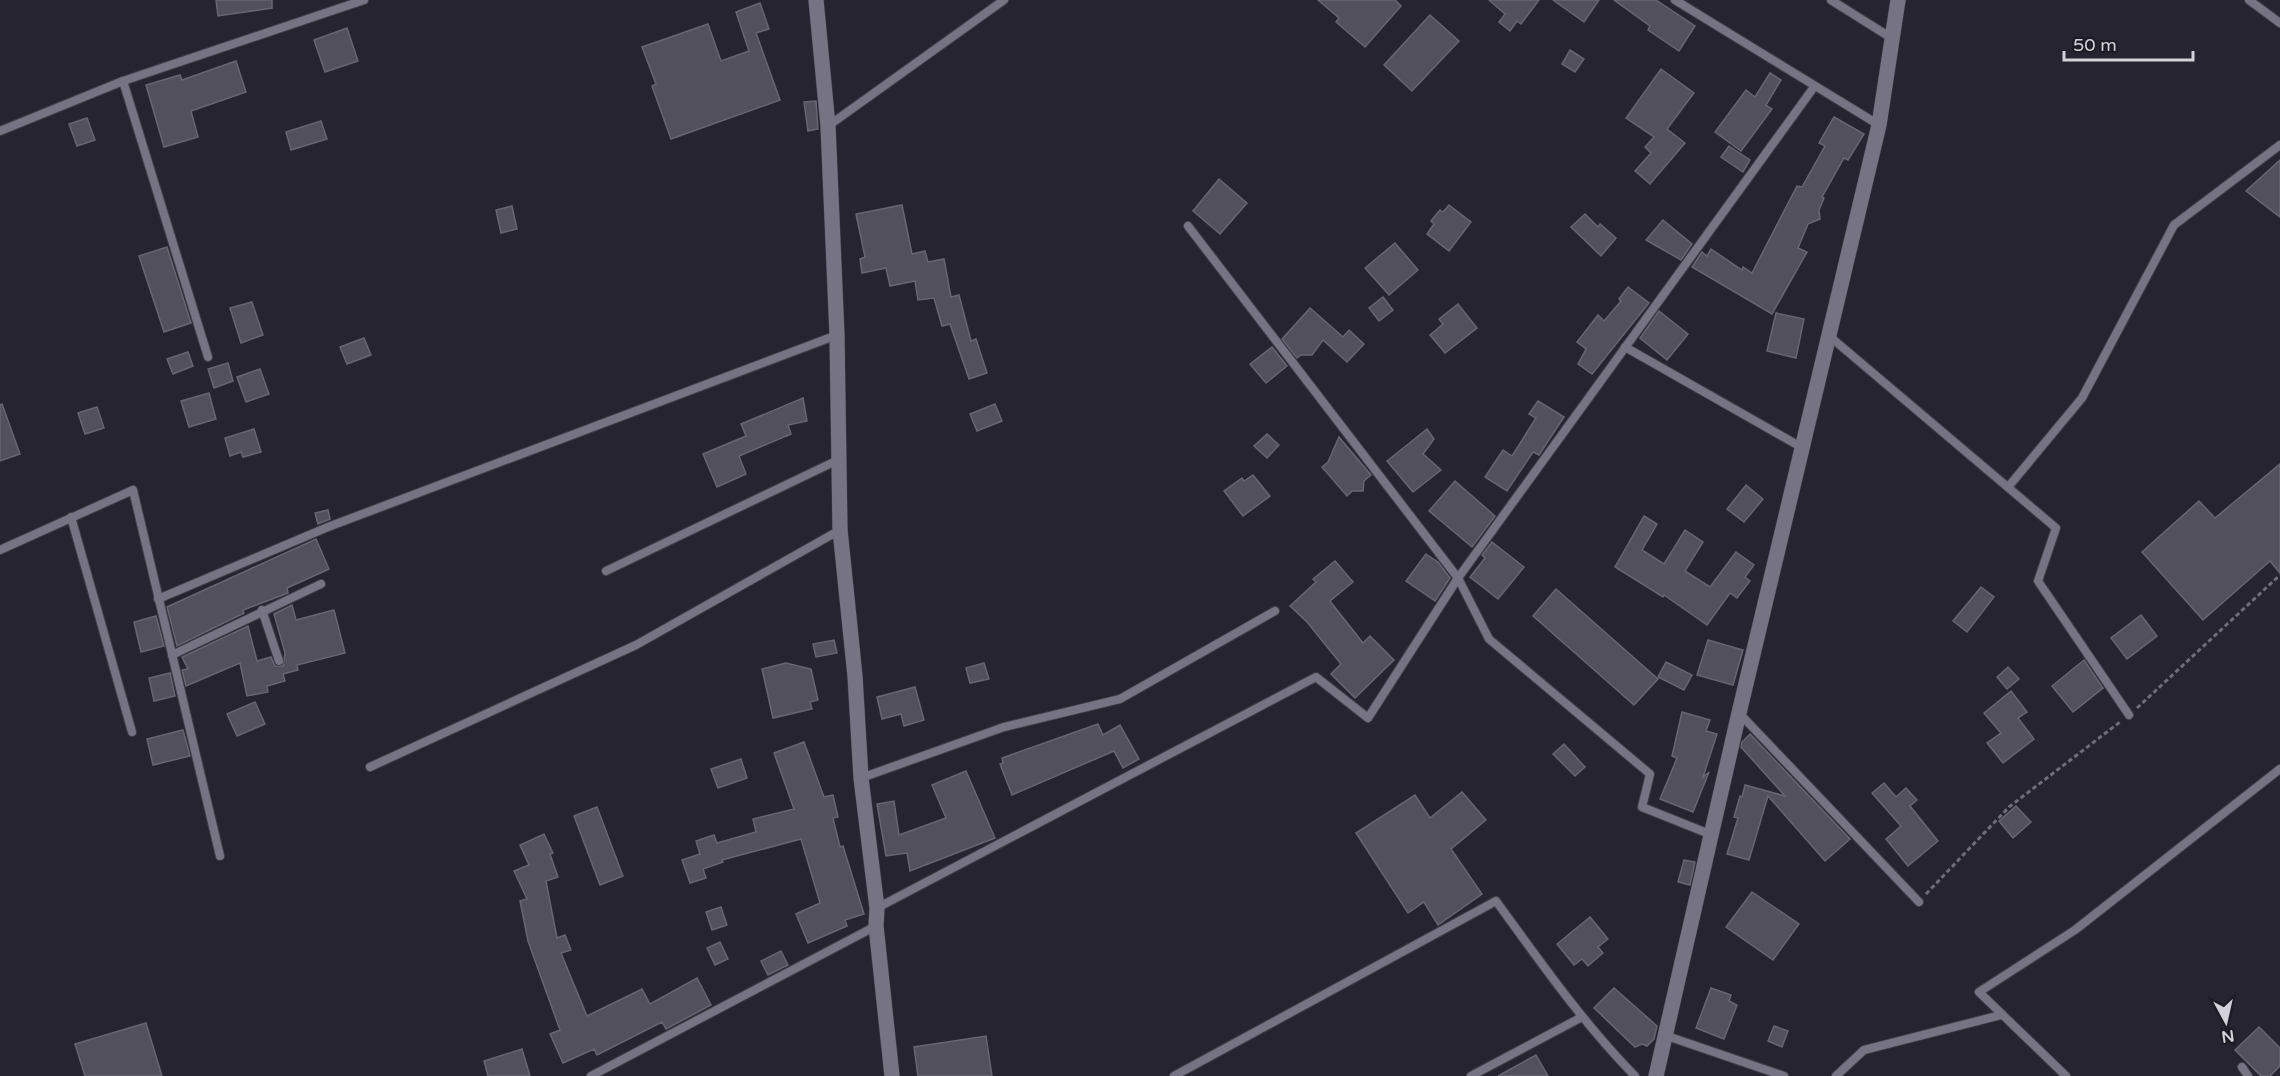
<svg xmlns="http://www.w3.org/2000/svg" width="2280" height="1076" font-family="'Varela Round',sans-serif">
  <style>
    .building { fill: #53505e; stroke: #686573; stroke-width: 1.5 }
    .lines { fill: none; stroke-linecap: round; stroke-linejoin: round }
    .service-casing { stroke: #42404a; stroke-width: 10 }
    .minor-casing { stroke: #42404a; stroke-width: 16 }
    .path { stroke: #6f6d78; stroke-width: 3; stroke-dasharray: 4.5 3; stroke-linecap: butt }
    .service { stroke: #767482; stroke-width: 8 }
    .minor { stroke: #767482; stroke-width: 15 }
  </style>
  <rect width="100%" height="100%" fill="#262430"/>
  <g class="building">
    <polygon points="216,0 272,0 272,8 218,16"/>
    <polygon points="1318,0 1395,0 1401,6 1365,47 1336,22 1339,18"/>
    <polygon points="1489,0 1539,0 1521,24 1517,21 1510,31 1499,22 1505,14"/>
    <polygon points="1553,0 1599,0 1584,22"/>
    <polygon points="1614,0 1656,0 1695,26 1679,51 1648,30 1650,26"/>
    <polygon points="760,3 769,29 756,33 780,100 671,139 652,86 656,84 642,47 708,24 721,61 749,51 736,12"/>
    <polygon points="1430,15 1459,41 1412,91 1384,65"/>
    <polygon points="347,28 358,61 325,72 314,40"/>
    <polygon points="1570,50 1584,59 1575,72 1562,64"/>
    <polygon points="236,61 246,92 191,111 198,137 164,147 146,85 180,75 182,80"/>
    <polygon points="1661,69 1694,93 1667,129 1685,143 1650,184 1635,171 1651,153 1645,147 1654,137 1626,118"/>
    <polygon points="1770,73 1781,80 1766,105 1772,109 1741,151 1715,132 1746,90 1755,97"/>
    <polygon points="816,101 818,129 808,131 804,102"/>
    <polygon points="1834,117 1864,134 1848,160 1844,158 1822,197 1824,198 1819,210 1820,219 1808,224 1798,248 1807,252 1772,314 1692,267 1702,252 1707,256 1711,249 1742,270 1743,267 1752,273 1797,186 1802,187 1825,146 1819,143"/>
    <polygon points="87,118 95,140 77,146 69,124"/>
    <polygon points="321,121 327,139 291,150 286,132"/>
    <polygon points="1729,146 1750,160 1743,172 1721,157"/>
    <polygon points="2280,160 2280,217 2246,191"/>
    <polygon points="1219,179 1247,203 1220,234 1193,211"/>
    <polygon points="902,205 912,254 925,251 928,262 944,259 951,297 959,295 971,341 976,339 987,373 969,379 950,324 942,326 934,298 918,300 915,281 890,286 886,268 862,273 860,259 865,257 856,214"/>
    <polygon points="1449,205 1471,222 1449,251 1427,234 1434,224 1431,221 1440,210 1443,212"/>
    <polygon points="512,206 517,229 501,233 496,210"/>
    <polygon points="1585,214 1598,227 1600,224 1616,238 1601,256 1571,227"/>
    <polygon points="1663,220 1692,244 1681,260 1646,240"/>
    <polygon points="1395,243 1418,270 1389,295 1365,268"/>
    <polygon points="167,247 191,323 164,332 139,256"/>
    <polygon points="1628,287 1649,303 1592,374 1578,364 1586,349 1577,342 1598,315 1604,321 1621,301 1619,299"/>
    <polygon points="1383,297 1393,310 1379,321 1369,308"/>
    <polygon points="252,302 263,335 241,343 230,308"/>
    <polygon points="1458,304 1477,328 1445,353 1430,335 1443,324 1439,319"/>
    <polygon points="1310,308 1343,337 1349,330 1364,344 1347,362 1323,340 1312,355 1301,355 1297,358 1282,339"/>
    <polygon points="1659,311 1688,334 1667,360 1640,338"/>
    <polygon points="1776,313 1804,319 1796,358 1767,351"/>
    <polygon points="364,338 371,355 347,364 340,347"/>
    <polygon points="1272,347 1287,366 1266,383 1250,364"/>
    <polygon points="188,352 193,366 173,374 167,359"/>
    <polygon points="228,363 233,381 214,388 208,369"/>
    <polygon points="260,369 269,394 246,402 237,377"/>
    <polygon points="209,393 216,419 189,427 181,401"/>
    <polygon points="803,398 807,421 788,425 791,434 739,456 746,474 717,487 703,454 746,436 741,424"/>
    <polygon points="1538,401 1564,417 1539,455 1533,452 1507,491 1485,477 1503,450 1512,456 1536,418 1529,414"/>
    <polygon points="2,404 20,454 0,461 0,405"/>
    <polygon points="995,404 1002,421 977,431 970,414"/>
    <polygon points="97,407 104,428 85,434 78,413"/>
    <polygon points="254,429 261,452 243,457 241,452 230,456 225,438"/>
    <polygon points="1427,429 1434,439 1423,454 1441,470 1413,492 1387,461"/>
    <polygon points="1267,434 1279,445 1267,458 1254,446"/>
    <polygon points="1339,437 1371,475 1364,481 1363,491 1352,491 1347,496 1322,467 1328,462"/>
    <polygon points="2280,464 2280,573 2270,561 2203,620 2142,552 2199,501 2215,518"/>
    <polygon points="1253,475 1270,496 1243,516 1224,491 1242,478 1244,481"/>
    <polygon points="1455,481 1495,516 1472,547 1429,511"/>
    <polygon points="1746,485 1763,499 1744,522 1727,509"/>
    <polygon points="328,510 330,519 318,524 315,513"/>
    <polygon points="1644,516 1657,524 1642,550 1664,564 1685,530 1703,542 1685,571 1710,587 1736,552 1754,565 1745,577 1750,581 1737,598 1730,593 1707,625 1664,595 1663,597 1615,567"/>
    <polygon points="316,539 329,569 287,588 288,593 243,610 244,613 177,646 167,607"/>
    <polygon points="1492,542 1524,567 1498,599 1470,577 1485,558 1482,555"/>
    <polygon points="1426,554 1438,562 1450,578 1435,601 1406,581"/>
    <polygon points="1335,561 1353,582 1330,601 1363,643 1370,636 1394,660 1355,698 1331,674 1341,664 1307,622 1290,606 1316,582 1313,579"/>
    <polygon points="1981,587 1994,597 1967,632 1953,621"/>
    <polygon points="1556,589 1658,679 1634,705 1533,616"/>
    <polygon points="292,605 296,620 334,610 345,653 297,665 298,670 283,674 285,681 267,686 268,692 247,696 240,663 186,686 182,670 188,669 182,657 248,626 257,661 271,657 275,666 283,666 285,653 274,614"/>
    <polygon points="2141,615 2157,636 2127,659 2111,638"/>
    <polygon points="156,616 164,646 141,652 134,622"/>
    <polygon points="834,640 837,653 816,657 813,644"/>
    <polygon points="1708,640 1743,650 1733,685 1697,675"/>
    <polygon points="2084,660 2103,688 2073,712 2052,686"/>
    <polygon points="1666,662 1692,675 1684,690 1658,677"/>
    <polygon points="786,663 811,669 818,700 810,702 812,709 773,718 762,669"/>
    <polygon points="984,663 989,679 970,683 966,668"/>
    <polygon points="2008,667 2019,679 2007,689 1997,677"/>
    <polygon points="170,673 175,696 154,701 149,678"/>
    <polygon points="915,687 924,720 904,726 901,714 882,719 877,697"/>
    <polygon points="2011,691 2027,712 2018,718 2034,739 2003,763 1987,743 2001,733 1984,713"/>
    <polygon points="255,702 265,724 237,736 227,714"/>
    <polygon points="1682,712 1710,720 1706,731 1717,734 1703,777 1709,772 1693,812 1660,799 1677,758 1672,756"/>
    <polygon points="1098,724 1103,735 1120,725 1139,759 1123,768 1114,751 1012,795 1000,764 1003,763 1002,758"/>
    <polygon points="183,730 190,756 153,765 147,739"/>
    <polygon points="1750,734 1850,839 1825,861 1768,796 1749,860 1727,854 1738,818 1734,817 1740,796 1742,797 1745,785 1785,796 1741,747 1742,742"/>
    <polygon points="804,742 824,797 833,795 838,817 833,818 840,847 843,846 864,914 845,920 847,926 808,943 796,914 820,903 801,839 722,860 723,862 703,869 706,878 690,883 682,860 700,854 696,841 714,835 717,843 756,832 753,819 794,809 774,753"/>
    <polygon points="1564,744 1585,767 1575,776 1553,754"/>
    <polygon points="741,759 747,778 718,788 711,769"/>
    <polygon points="966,771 995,838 910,871 907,853 886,856 877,804 894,801 899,835 946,818 932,785"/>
    <polygon points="1884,783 1896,797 1906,788 1917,800 1910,806 1938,841 1908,866 1886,839 1901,826 1872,793"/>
    <polygon points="1462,792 1486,820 1451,849 1482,894 1438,925 1424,902 1408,913 1356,833 1415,795 1430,818"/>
    <polygon points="2016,806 2031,822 2013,838 1999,821"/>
    <polygon points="597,807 623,876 600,885 574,816"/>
    <polygon points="544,834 553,853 550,854 558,877 546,881 557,938 565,935 571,950 561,953 587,1016 642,989 650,1004 697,978 711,1005 666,1029 662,1022 597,1055 594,1049 563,1063 550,1034 560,1030 528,941 520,901 527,899 514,871 529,865 520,845"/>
    <polygon points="1684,860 1695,862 1690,885 1678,882"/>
    <polygon points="1752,892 1799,924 1773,960 1726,927"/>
    <polygon points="721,907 727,925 712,930 706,912"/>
    <polygon points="1590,917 1608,939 1598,947 1603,953 1588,966 1582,959 1574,965 1557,944"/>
    <polygon points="720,942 728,959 715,965 707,948"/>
    <polygon points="781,951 788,965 768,975 761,961"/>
    <polygon points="1614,988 1657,1026 1654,1039 1647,1046 1642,1044 1635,1047 1594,1008"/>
    <polygon points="1711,988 1731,995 1729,1001 1737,1005 1724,1039 1696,1028"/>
    <polygon points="146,1023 162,1076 85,1076 75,1044"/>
    <polygon points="1774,1026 1788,1031 1782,1047 1768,1041"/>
    <polygon points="2259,1027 2280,1048 2280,1066 2270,1076 2261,1076 2235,1050"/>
    <polygon points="986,1036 992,1076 918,1076 914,1047"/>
    <polygon points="522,1049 530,1076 488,1076 484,1061"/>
    <polygon points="1536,1055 1548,1076 1498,1076"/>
  </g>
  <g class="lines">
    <defs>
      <g id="service">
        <polyline points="1675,0 1879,125"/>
        <polyline points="1831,0 1893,39"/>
        <polyline points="2249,0 2280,23"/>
        <polyline points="123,81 208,357"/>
        <polyline points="828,126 1004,0"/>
        <polyline points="0,131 123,81 364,0"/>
        <polyline points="1188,226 1458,578 1489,639 1650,774 1642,807 1712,835"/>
        <polyline points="1828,335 2056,528 2038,581 2129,715"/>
        <polyline points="1625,347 1801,447"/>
        <polyline points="2009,486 2082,398 2174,225 2280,145"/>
        <polyline points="71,517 132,732"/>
        <polyline points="0,550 133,490 220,856"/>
        <polyline points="606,571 838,460"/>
        <polyline points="158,599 328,527 837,335"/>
        <polyline points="262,610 279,661"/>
        <polyline points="172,655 321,584"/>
        <polyline points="1739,713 1919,902"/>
        <polyline points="370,767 636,645 840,530"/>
        <polyline points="861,778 1004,727 1120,699 1275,611"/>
        <polyline points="877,908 1316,677 1368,718 1458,578 1814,87"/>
        <polyline points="1667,1036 1784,1076"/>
        <polyline points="2242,1067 2248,1076"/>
        <polyline points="591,1076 876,926"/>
        <path d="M1174,1076L1496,901C1540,961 1582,1022 1635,1076"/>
        <polyline points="1471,1076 1582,1017"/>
        <polyline points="1836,1076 1864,1050 2001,1015"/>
        <polyline points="2066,1076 1979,992 2075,930 2280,769"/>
      </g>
      <g id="minor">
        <polyline points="816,0 828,126 837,335 840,530 855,676 861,778 877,908 876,926 892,1076"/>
        <polyline points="1656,1076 1739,713 1879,125 1898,0"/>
      </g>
    </defs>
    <use href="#service" class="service-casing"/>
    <use href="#minor" class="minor-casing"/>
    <g class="path">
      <polyline points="2137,708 2280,575"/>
      <polyline points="1926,894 2009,807 2120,722"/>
    </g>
    <use href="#service" class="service"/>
    <use href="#minor" class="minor"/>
  </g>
  <g transform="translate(2226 1022) rotate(172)" stroke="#1d1b26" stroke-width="4.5" paint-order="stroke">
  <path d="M0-4.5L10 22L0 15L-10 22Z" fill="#d3d2da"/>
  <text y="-9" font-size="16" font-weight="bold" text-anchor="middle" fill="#d3d2da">N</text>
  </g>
  <path d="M2064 51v9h129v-9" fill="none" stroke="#d3d2da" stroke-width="3"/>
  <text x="2073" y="51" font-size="18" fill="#d3d2da" stroke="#1d1b26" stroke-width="4.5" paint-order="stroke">50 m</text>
</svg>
